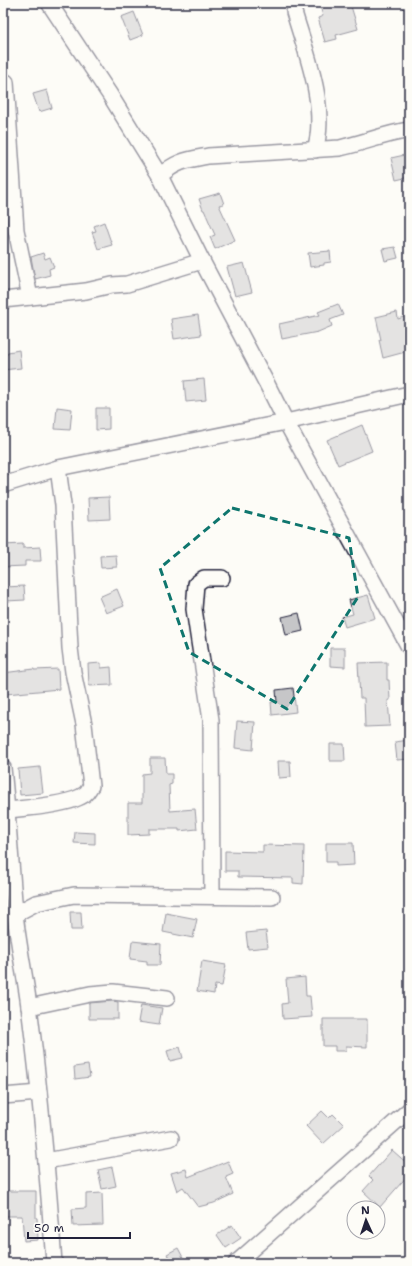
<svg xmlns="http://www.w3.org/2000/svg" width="412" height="1266" font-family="'Shantell Sans',sans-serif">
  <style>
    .building { fill: #c6c6c8; stroke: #22223b }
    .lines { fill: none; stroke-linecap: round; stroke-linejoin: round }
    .minor-casing { stroke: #22223b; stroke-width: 18 }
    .minor { stroke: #fdfcf7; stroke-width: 15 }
    .marked { fill: none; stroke: #0f766e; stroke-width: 3; stroke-dasharray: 8 5; stroke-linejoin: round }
  </style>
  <rect width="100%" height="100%" fill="#fdfcf7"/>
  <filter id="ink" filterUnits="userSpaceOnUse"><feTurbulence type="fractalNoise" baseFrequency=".025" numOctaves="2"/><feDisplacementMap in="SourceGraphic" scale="8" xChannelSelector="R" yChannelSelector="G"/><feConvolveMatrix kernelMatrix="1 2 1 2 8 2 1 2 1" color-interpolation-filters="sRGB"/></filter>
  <g filter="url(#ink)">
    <g class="building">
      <polygon points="319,3 350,3 358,29 336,35 337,39 325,42 318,18 323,16"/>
      <polygon points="134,12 143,35 130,40 121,17"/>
      <polygon points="47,90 52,108 39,112 33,94"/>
      <polygon points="409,154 409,177 396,180 391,158"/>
      <polygon points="220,193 224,204 219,205 235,240 215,249 210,237 215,235 204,210 203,210 199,199"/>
      <polygon points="104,222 112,245 98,249 92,232 96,231 94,226"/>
      <polygon points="395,247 398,258 385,261 382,249"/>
      <polygon points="330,251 331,262 324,263 324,265 310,267 308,253"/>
      <polygon points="43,253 45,259 50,257 54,267 49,269 50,275 35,279 31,257"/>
      <polygon points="244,263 252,292 235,296 227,267"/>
      <polygon points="338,304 343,315 330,320 332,326 318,332 282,339 279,324 320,315 318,312"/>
      <polygon points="397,312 398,319 409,315 409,351 383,358 379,340 381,340 376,317"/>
      <polygon points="198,315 201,335 174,339 171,319"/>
      <polygon points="19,350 21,368 3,370 3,354 8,354 8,352"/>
      <polygon points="204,379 206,400 186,402 184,381"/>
      <polygon points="57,407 72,409 70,430 55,429"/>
      <polygon points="96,408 109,408 109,429 96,430"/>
      <polygon points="362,425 372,451 338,465 327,440"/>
      <polygon points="109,497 110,519 89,520 88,498"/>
      <polygon points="23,544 23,548 40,547 41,561 25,561 25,566 3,567 3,545"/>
      <polygon points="116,555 117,567 101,568 100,556"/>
      <polygon points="24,586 25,600 6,601 5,587"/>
      <polygon points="117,589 124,606 106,613 99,597"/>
      <polygon points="368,595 375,618 345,627 342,617 353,614 349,600"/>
      <polygon points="299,613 303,631 286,635 282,617"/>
      <polygon points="330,648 345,648 345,667 330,666"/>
      <polygon points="387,662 387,680 389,680 390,700 388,700 390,726 365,727 364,698 360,698 358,663"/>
      <polygon points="101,663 101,668 111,667 112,685 89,686 88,664"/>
      <polygon points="34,669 34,670 58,669 59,689 6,694 3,673"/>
      <polygon points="293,688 296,712 272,715 271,702 277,702 276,690"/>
      <polygon points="237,721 255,722 253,750 235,748"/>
      <polygon points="409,740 409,759 397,760 395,742"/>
      <polygon points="330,744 344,744 345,761 330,761"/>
      <polygon points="150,758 165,758 166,774 172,774 172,784 169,785 170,811 195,809 197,829 179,831 179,829 149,829 149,834 128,835 128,803 142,803 142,774 150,773"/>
      <polygon points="278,761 290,761 291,777 279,778"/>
      <polygon points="40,767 43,793 20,795 18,769"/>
      <polygon points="75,832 95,833 95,844 74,843"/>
      <polygon points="326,843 353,843 354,865 336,866 336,862 326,862"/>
      <polygon points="263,845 304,846 303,884 293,883 293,878 238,877 238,871 225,871 225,851 263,852"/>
      <polygon points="70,912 81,912 82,930 71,930"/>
      <polygon points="166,913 197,919 193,938 163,932"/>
      <polygon points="266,931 268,947 248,949 246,933"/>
      <polygon points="132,941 161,944 160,965 147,965 147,961 130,959"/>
      <polygon points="202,961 226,965 222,986 215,985 214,994 197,991"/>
      <polygon points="305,977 306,996 310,996 312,1017 283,1019 282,1004 288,1003 286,979"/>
      <polygon points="113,1001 118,1002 118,1019 89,1019 89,1003"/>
      <polygon points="141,1005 162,1008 159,1025 138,1022"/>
      <polygon points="323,1019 367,1019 367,1047 346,1046 346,1051 335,1051 335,1046 323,1046"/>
      <polygon points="180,1047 183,1058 170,1061 167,1051"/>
      <polygon points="88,1065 90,1077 75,1079 74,1067"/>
      <polygon points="322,1111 329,1118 333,1114 344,1125 323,1144 306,1126"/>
      <polygon points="392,1150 409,1165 409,1174 380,1207 363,1191 373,1180 369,1176"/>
      <polygon points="228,1161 233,1174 226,1177 233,1194 214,1203 198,1207 183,1187 177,1191 171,1173 186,1169 188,1177"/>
      <polygon points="112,1167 116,1186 102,1189 98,1170"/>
      <polygon points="4,1191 36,1191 36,1218 37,1218 38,1240 24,1241 22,1216 4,1216"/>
      <polygon points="102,1193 103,1225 73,1226 72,1209 86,1208 86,1194"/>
      <polygon points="232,1225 241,1238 226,1248 217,1235"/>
      <polygon points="178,1248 186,1263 172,1263 167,1254"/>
    </g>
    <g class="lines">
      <defs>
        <g id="minor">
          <polyline points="49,3 110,95 160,176 202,261 268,386 286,422 409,647"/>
          <path d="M294,12C306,53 328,107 315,150"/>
          <polyline points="6,82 16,230 30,297"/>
          <path d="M160,176C176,161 187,160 208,156L340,148C363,143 385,134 409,130"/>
          <polyline points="3,300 86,291 112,285 127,284 202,261"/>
          <polyline points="3,485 58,468 286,422 409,394"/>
          <path d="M3,768C8,816 11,865 15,913C18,944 25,975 29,1006C40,1092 48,1177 54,1263"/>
          <path d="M8,810C27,808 71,805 85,794C88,792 89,788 91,786L84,724L73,672L70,648L63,505L58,468"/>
          <polyline points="212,896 211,720 194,609 196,584 204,578 222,578"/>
          <polyline points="15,914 36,903 74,895 272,897"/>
          <polyline points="29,1007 90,994 113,992 167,998"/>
          <polyline points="3,1096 39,1093"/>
          <polyline points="46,1161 171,1138"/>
          <polyline points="236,1263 409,1110"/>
        </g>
      </defs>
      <use href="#minor" class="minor-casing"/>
      <use href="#minor" class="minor"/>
    </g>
  </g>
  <path d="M0 0H412V1266H0ZM232,508L349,538L358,597L287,709L189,652L160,568Z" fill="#fdfcf7" fill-opacity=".55" fill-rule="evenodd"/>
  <path class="marked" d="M232,508L349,538L358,597L287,709L189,652L160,568Z"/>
  <rect width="412" height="1266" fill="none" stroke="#fdfcf7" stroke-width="16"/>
  <rect x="8" y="8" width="396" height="1250" fill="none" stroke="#22223b" stroke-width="1.5" filter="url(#ink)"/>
  <g transform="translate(366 1220) rotate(357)"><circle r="19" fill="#fdfcf7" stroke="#a5a5ac"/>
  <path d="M0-3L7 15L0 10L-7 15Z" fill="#22223b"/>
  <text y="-6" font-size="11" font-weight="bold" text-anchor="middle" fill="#22223b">N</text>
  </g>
  <path d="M28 1232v6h102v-6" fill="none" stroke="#22223b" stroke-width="2"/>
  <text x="34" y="1232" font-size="12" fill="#22223b" stroke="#fdfcf7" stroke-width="3" paint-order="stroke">50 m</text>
</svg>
